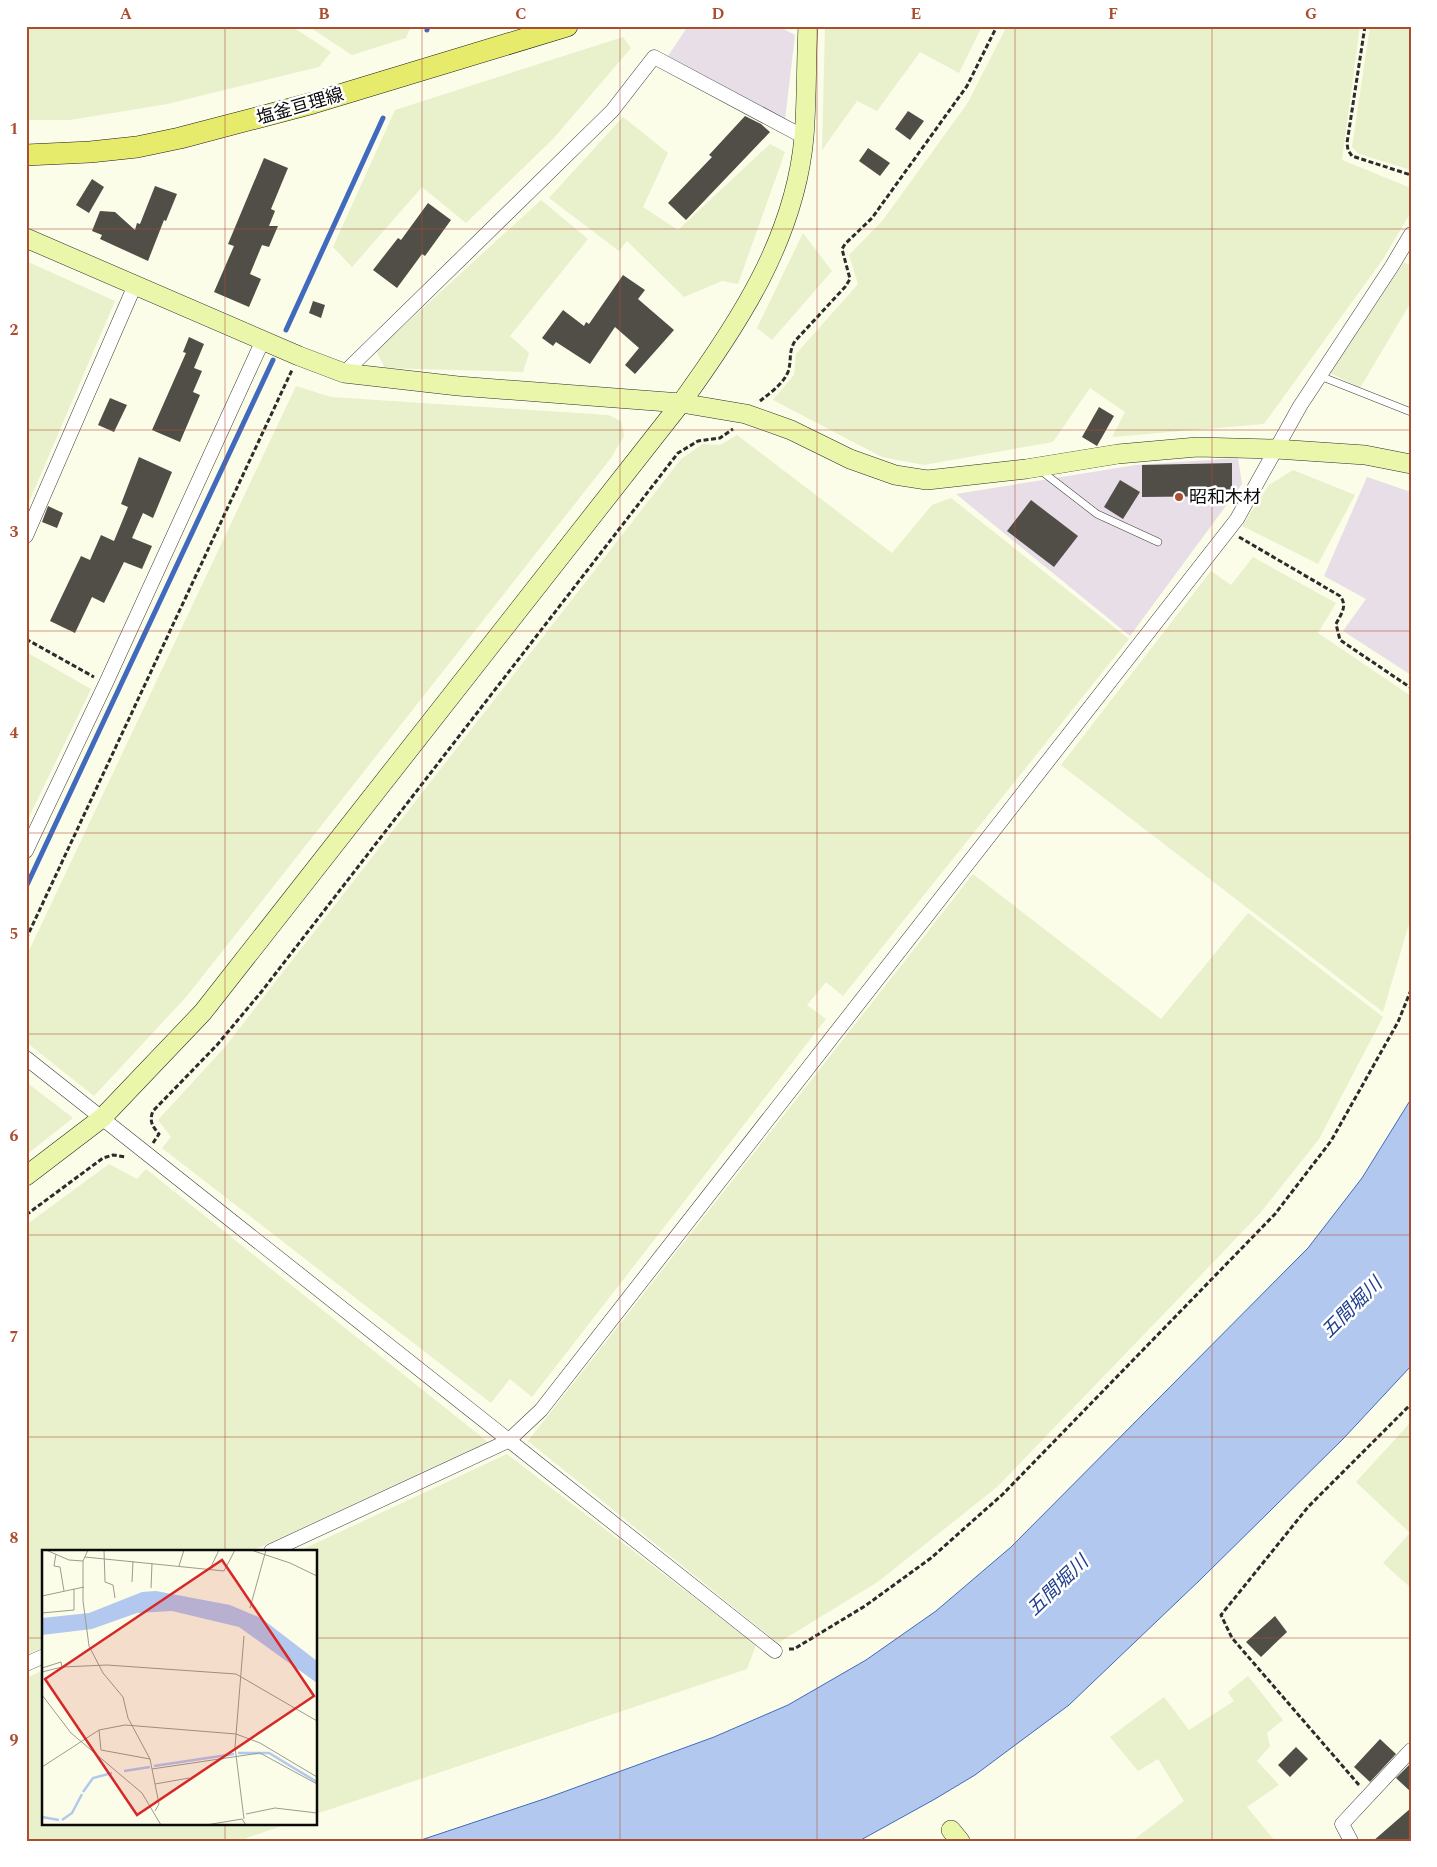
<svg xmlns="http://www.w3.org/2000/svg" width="1437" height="1867" font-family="Spectral,'Noto Sans JP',serif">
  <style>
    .industrial { fill: #e8dee7 }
    .farmland { fill: #e9f0cc }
    .water { fill: #b3c8ef; stroke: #416abf }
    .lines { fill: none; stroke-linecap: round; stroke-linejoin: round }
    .stream { stroke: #416abf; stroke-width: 5 }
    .building { fill: #514e48 }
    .lane-casing { stroke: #3d3d3d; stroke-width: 8 }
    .street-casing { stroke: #3d3d3d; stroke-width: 15 }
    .secondary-casing { stroke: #2c2c2c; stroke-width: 20 }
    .primary-casing { stroke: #1b1b1b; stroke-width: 22 }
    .path { stroke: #2c2c2c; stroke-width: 3; stroke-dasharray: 5 2.5; stroke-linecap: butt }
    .lane { stroke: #fff; stroke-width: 7 }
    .street { stroke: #fff; stroke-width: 14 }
    .secondary { stroke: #eaf7aa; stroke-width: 19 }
    .primary { stroke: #e7eb6b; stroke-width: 21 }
    .grid { fill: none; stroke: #ab4d31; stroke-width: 1; stroke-opacity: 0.55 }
    .poi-dot { fill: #ab4d31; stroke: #fff; stroke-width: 2 }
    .labels { text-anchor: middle; stroke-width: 5; stroke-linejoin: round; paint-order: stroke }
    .street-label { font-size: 18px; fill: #0a0a0a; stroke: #fff }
    .poi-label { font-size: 18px; fill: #0a0a0a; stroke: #fff; text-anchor: start }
    .water-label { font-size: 19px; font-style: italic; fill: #21408e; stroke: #fff }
    .inset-river { fill: none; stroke: #b3c8ef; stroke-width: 2.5 }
    .inset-road { fill: none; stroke: #9b9c90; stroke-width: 1 }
    .view { fill: #d62828; fill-opacity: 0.15; stroke: #d62828; stroke-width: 2.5 }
    .inset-edge { fill: none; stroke: #0a0a0a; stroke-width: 2.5 }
    .neatline { fill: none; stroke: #ab4d31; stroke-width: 2 }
    .grid-label { font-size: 16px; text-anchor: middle; font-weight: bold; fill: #ab4d31 }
  </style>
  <rect width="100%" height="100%" fill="#fbfde9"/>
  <g class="industrial">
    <polygon points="688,26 778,26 795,35 785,120 668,56"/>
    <polygon points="1238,458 1242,484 1130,636 956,494 1136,465"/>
    <polygon points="1367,477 1411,492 1411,675 1343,631 1366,599 1324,576"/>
  </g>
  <g class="farmland">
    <polygon points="26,26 291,26 331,52 319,67 167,104 70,120 26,120"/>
    <polygon points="308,26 411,26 406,38 352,55"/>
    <polygon points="825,26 982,26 959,73 920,52 877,111 857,101 822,150"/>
    <polygon points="1007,26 1360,26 1342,160 1411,188 1411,212 1383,259 1264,424 1112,437 1125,412 1090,388 1053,442 924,465 882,457 773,400 794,375 796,354 858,284 849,255 883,220 967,104"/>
    <polygon points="1370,26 1411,26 1411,170 1359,154 1352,147"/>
    <polygon points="623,37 631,48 553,139 466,223 422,187 352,267 333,247 395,110"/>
    <polygon points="623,117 668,153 643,207 678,230 770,144 785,152 738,284 722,281 684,297 627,241 619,251 549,198"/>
    <polygon points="541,200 588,239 510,336 529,353 523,372 385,368 376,351"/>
    <polygon points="803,233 832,271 772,340 757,328"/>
    <polygon points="26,261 115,301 26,509"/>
    <polygon points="1404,262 1411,266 1411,302 1360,388 1330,373"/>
    <polygon points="296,386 331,397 608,415 621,421 624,436 611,458 187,996 94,1096 26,1042 26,957"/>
    <polygon points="737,435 892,553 932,505 951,498 1129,639 843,996 826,982 807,1005 826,1019 532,1397 510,1379 491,1403 162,1148 171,1137 158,1120 225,1047 681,459 703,444 720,445"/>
    <polygon points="1293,470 1355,495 1318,564 1242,526 1269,485"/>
    <polygon points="1253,557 1336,603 1318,633 1411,696 1411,917 1383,1012 1061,765 1211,571 1231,585"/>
    <polygon points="26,652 91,689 26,823"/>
    <polygon points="973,874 1161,1019 1248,913 1383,1017 1319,1139 1261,1212 1182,1295 997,1487 879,1581 778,1643 528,1441"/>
    <polygon points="26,1082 73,1118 26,1155"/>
    <polygon points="109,1164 137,1179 146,1169 488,1442 252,1551 44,1551 44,1647 26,1655 26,1225"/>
    <polygon points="1411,1422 1411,1588 1383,1563 1410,1533 1356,1482"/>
    <polygon points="507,1454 756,1645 747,1669 316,1814 316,1551 299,1551"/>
    <polygon points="44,1670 44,1823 290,1823 238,1841 26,1841 26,1678"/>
    <polygon points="1248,1676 1283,1720 1267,1733 1270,1746 1257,1761 1279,1785 1247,1807 1275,1841 1132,1841 1184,1801 1158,1759 1138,1771 1110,1737 1164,1697 1189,1730 1234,1701 1228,1692"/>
  </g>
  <polygon class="water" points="1411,1099 1411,1366 1343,1439 1201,1579 1069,1705 975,1775 935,1799 859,1841 418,1841 547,1798 714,1737 788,1705 866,1660 936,1611 1011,1547 1308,1248 1362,1178"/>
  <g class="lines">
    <g class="stream">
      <polyline points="427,30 428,26"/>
      <polyline points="286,330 383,118"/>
      <polyline points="26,887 273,360"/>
    </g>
  </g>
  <g class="building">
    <polygon points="908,111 924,121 910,140 895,129"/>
    <polygon points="745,116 761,124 770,132 686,220 668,203 712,157 709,155"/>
    <polygon points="868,148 890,163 880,176 859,161"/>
    <polygon points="264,158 288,168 271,209 275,211 269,226 278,226 269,247 262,245 250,274 261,279 249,307 214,292 234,246 228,244"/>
    <polygon points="92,179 104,187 89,213 76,205"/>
    <polygon points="155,186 177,194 166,221 164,220 148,261 100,239 102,235 92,231 100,211 115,212 135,230 137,223 140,224"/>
    <polygon points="428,203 451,220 425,256 422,254 397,288 373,270 398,238 401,240"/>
    <polygon points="623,275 645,290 638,299 674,330 635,374 625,365 639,348 615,327 590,364 556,342 553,346 542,338 563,310 584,326 586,322 589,324"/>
    <polygon points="313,301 325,305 321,318 309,313"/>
    <polygon points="189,337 204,344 194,368 202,371 193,392 200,395 180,442 152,430 186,353 183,352"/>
    <polygon points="110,398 127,405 114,432 98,425"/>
    <polygon points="1099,407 1114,416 1097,446 1082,437"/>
    <polygon points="139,457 172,472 153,518 143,513 132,538 152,546 142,569 124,562 104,603 92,597 75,633 50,621 81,556 90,560 101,535 114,541 128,507 121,504"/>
    <polygon points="1232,463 1232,496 1142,497 1142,465"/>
    <polygon points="1120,480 1140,492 1123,519 1104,507"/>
    <polygon points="1031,500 1078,536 1054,567 1007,531"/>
    <polygon points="48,506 63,513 57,528 42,522"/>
    <polygon points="1275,1616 1287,1632 1261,1657 1246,1642"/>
    <polygon points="1380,1739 1396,1754 1370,1782 1354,1767"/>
    <polygon points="1296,1747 1308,1759 1290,1777 1278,1765"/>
    <polygon points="1409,1765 1411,1767 1411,1792 1396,1778"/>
    <polygon points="1411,1808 1411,1841 1373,1841"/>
  </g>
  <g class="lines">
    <defs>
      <g id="lane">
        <polyline points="1320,376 1411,412"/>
        <polyline points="1040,470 1097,514 1158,542"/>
      </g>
      <g id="street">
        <polyline points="344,373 612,111 654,57 804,137"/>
        <polyline points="26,536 135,285"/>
        <polyline points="26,851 106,683 263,340"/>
        <polyline points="26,1058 775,1651"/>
        <polyline points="271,1551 508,1441 541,1410 1237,519 1300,406 1392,266 1411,234"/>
        <polyline points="26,1664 44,1656"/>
        <polyline points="1351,1841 1342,1824 1411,1750"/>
      </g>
      <g id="secondary">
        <polyline points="26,238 299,356 344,373 458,386 681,403 746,414 791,430 850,459 895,475 927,480 1026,469 1118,454 1197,447 1276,449 1365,455 1411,464"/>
        <path d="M26,1176L102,1118L203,1012L681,403C739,323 795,238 804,137C807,100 806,63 808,26"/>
        <polyline points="951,1830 960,1841"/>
      </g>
      <polyline id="primary" points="26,155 90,152 137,147 180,138 313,103 567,26"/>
    </defs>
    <use href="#lane" class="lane-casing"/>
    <use href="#street" class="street-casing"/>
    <use href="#secondary" class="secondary-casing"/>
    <use href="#primary" class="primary-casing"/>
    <g class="path">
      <polyline points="1365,26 1347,143 1348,150 1352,156 1411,175"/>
      <path d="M760,401C770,393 783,384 788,372C792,360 788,352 795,341L845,287L850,279L842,249L845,244L872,218L967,86L997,26"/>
      <path d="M1239,537L1340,596C1348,606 1341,614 1336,624L1340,640L1411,688"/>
      <polyline points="26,639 94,677"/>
      <polyline points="26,939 292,370"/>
      <path d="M153,1143L159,1134C152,1126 149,1121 153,1111L217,1045L262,991L678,453L698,441L720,438L733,429"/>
      <polyline points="26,1215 103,1158 113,1155 126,1157"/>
      <polyline points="789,1649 794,1649 865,1606 931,1558 1003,1494 1275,1214 1331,1141 1398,1022 1411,990"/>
      <polyline points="1359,1785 1232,1638 1221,1615 1308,1507 1411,1404"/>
    </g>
    <use href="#lane" class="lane"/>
    <use href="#street" class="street"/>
    <use href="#secondary" class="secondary"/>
    <use href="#primary" class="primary"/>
  </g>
  <path class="grid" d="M225,26V1551M422,26V1841M620,26V1841M817,26V1841M1015,26V1841M1212,26V1841M26,229H1411M26,430H1411M26,631H1411M26,833H1411M26,1034H1411M26,1235H1411M26,1437H1411M26,1638H44M316,1638H1411M225,1823V1841"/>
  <circle class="poi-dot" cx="1179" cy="497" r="5"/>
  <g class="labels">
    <g class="street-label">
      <text transform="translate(300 106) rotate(-16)" y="6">塩釜亘理線</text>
    </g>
    <g class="poi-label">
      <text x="1189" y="503">昭和木材</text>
    </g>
    <g class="water-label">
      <text transform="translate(1351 1307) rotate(-45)" y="7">五間堀川</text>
      <text transform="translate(1057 1585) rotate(-44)" y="7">五間堀川</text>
    </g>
  </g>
  <g transform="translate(42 1550)">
    <rect width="275" height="275" fill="#fbfde9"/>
    <path d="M114,41L188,55L219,68L275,111V133L197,77L130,61L95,63L50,79L0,85V68L47,63L100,42Z" fill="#b3c8ef"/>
    <path class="inset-river" d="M196,203H227L275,232M112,216L192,204M82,221L108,217M41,242L51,228L70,223M0,267L17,270M20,270L30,263L40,244"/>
    <path class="inset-road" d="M4,0L27,10L41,11M46,0L41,11V51L47,96L61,123L81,147L86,168L108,209L117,254L113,261M62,0L63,32L71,35L73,48M209,0L248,13L275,26M14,4L12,16L18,17L22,41M43,7L182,21L193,0M137,16L142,0M168,19L177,0M90,32L91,11M109,38L110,13M0,46L42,37M208,58L224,0M0,63L32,60V39M202,86L193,197L202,269M0,118L19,112L20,117M0,122L20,117L65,115L194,124L275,171M0,145L29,183L100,243L119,275M57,180L59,200L108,209M0,217L57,180L83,175L194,184L218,193L275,227M110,219L218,203L275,234M113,234L147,228M204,264L233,258L275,263M164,275L200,269L204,275"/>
    <path class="view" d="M180,10L272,146L95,265L3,129Z"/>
    <rect width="275" height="275" class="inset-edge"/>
  </g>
  <rect width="1437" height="1867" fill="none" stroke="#ffffff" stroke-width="55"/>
  <rect x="28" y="28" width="1382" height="1812" class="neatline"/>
  <g class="grid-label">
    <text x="126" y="19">A</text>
    <text x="324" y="19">B</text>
    <text x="521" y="19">C</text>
    <text x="718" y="19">D</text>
    <text x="916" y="19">E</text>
    <text x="1113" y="19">F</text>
    <text x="1311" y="19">G</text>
    <text x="14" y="134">1</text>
    <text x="14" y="335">2</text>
    <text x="14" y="537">3</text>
    <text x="14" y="738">4</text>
    <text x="14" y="939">5</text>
    <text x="14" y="1141">6</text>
    <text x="14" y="1342">7</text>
    <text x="14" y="1543">8</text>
    <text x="14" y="1745">9</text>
  </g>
</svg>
